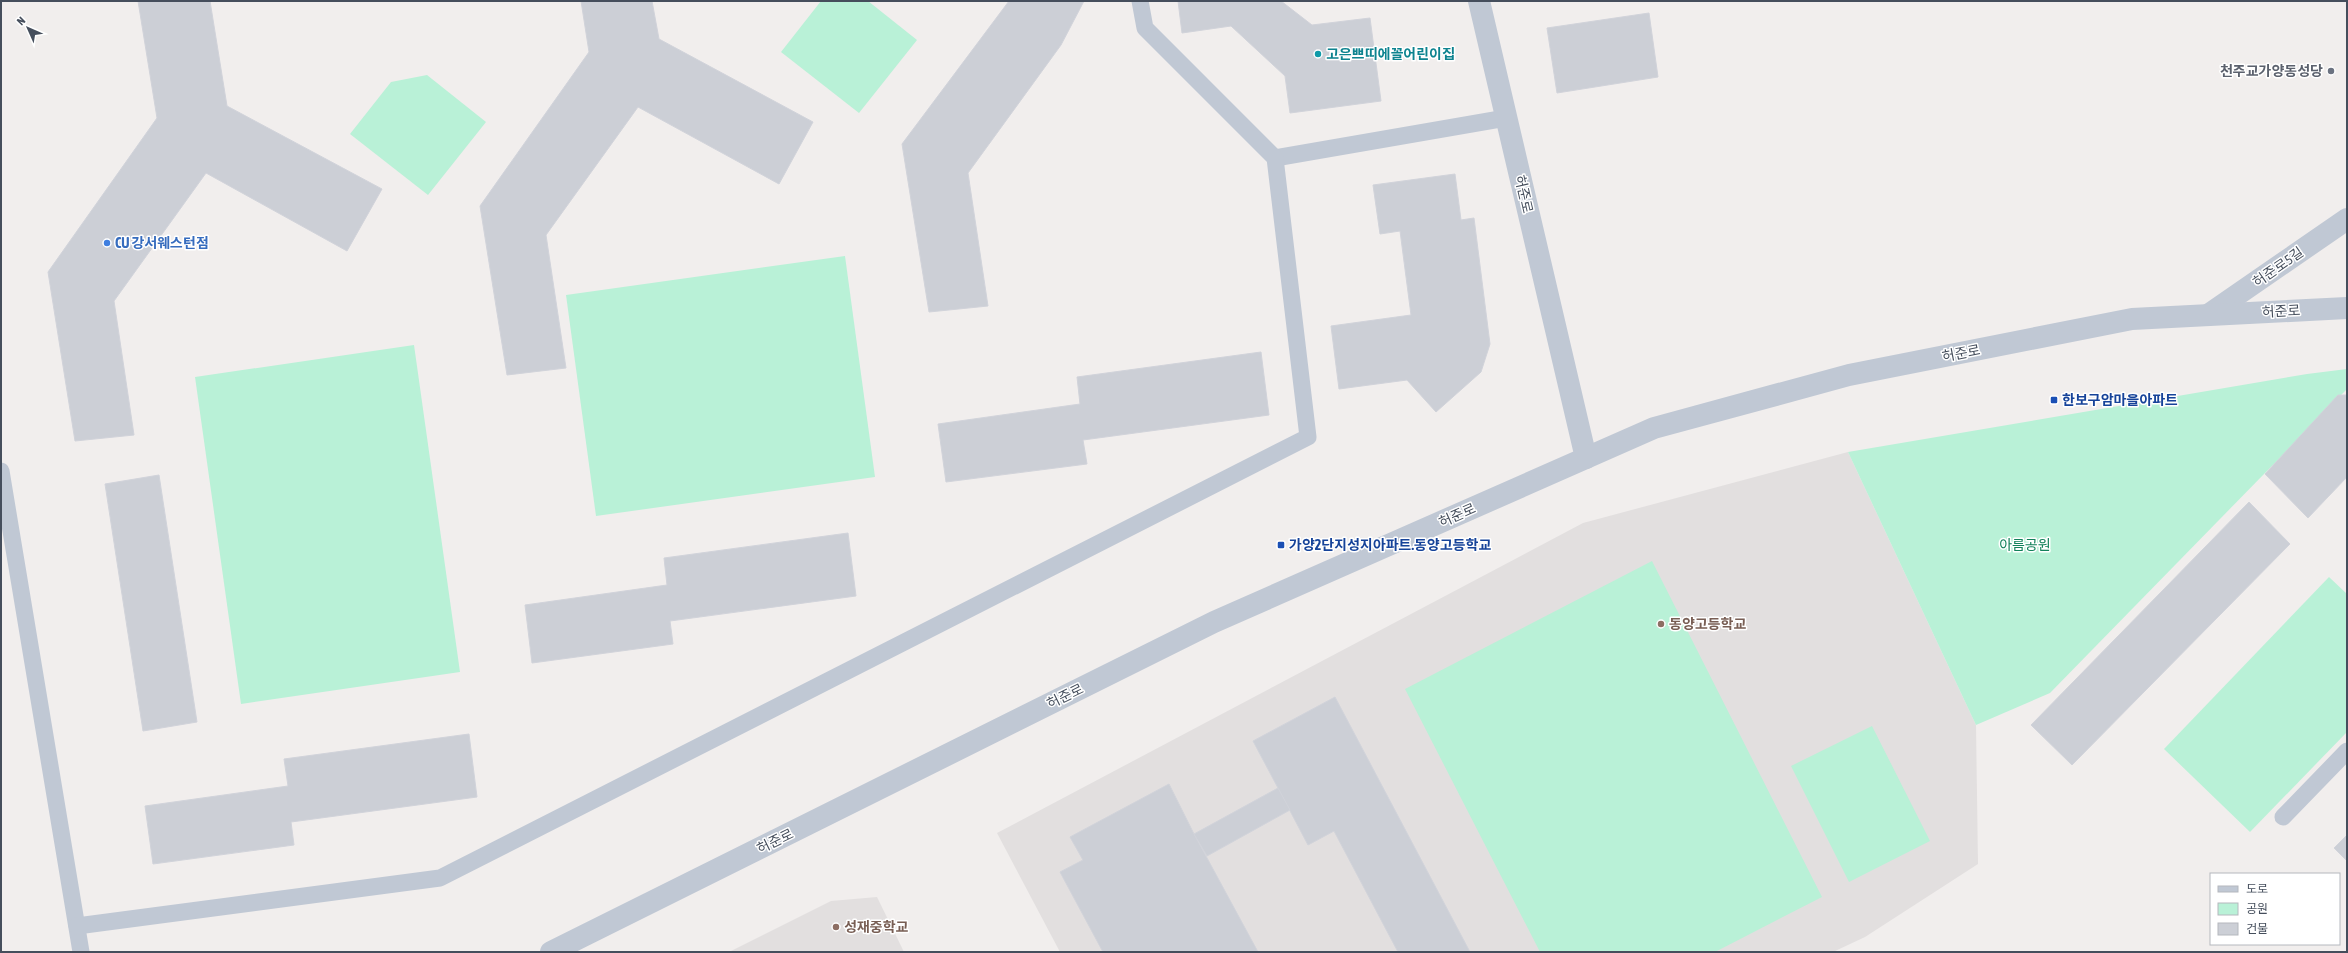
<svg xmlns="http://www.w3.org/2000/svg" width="2348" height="953" font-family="'Asap Condensed','Noto Sans KR',sans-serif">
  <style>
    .education { fill: #e2dfdf }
    .green { fill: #b9f1d7 }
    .building { fill: #cccfd6; stroke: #d1d3da }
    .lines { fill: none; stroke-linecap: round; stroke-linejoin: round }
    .service { stroke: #c0c8d4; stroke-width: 17 }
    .minor { stroke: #c0c8d4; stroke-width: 22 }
    .tertiary { stroke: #c0c8d4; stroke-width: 22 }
    .culture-dot { fill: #0f9aa8; stroke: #fff; stroke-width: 1.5 }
    .worship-dot { fill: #6b7280; stroke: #fff; stroke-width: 1.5 }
    .shop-dot { fill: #3f7fe0; stroke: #fff; stroke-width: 1.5 }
    .transit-dot { fill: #1a4fb4; stroke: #fff; stroke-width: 1.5 }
    .education-dot { fill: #8d6e63; stroke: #fff; stroke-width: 1.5 }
    .labels { text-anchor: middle; stroke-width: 3; stroke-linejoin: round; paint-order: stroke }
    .culture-label { font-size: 14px; font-weight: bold; fill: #0d838f; stroke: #fff; text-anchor: start }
    .worship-label { font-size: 14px; font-weight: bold; fill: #5b616d; stroke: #fff; text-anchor: end }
    .street-label { font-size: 14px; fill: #454e5c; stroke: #fff }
    .shop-label { font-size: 14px; font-weight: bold; fill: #366cbe; stroke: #fff; text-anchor: start }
    .transit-label { font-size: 14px; font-weight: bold; fill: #164399; stroke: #fff; text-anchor: start }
    .park-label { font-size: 14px; fill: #12815a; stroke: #fff }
    .education-label { font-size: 14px; font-weight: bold; fill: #785e54; stroke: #fff; text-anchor: start }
  </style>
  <rect width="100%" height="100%" fill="#f1eeed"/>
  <g class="education">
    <polygon points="1848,452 1976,725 1978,864 1865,937 1833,952 1060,952 997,833 1583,523"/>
    <polygon points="877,897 904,952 729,952 831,901"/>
  </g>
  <g class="green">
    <polygon points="821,1 868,1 917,40 859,113 781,52"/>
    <polygon points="427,75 486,122 428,195 350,134 391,82"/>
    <polygon points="845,256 875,477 596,516 566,295"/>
    <polygon points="414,345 460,672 241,704 195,377"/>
    <polygon points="2347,369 2347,389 2050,693 1976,725 1848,452 2307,374"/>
    <polygon points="1652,561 1822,897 1715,952 1540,952 1405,689"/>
    <polygon points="2329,577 2347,594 2347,732 2250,832 2164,749"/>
    <polygon points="1872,726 1930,841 1849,882 1791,766"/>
  </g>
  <g class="building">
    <polygon points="138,1 210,1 227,106 382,189 347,251 206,173 114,301 134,435 75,441 48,272 157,118"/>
    <polygon points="581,1 652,1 659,39 813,122 779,184 638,107 546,235 566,368 507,375 480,206 589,52"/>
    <polygon points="1009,1 1084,1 1061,45 968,173 988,306 929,312 902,144"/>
    <polygon points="1178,1 1281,1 1312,25 1370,18 1381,101 1290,113 1285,76 1231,26 1182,33"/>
    <polygon points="1649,13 1658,77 1557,93 1547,28"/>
    <polygon points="1455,174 1461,220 1474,218 1490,344 1481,372 1436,412 1407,380 1339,389 1331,326 1411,315 1400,231 1380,234 1373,185"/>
    <polygon points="1261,352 1269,415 1083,440 1087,464 946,482 938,424 1080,404 1077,377"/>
    <polygon points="2338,395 2347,395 2347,477 2308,518 2265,474"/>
    <polygon points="159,475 197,722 143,731 105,484"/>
    <polygon points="2249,502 2290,544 2072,765 2031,725"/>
    <polygon points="848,533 856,596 670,621 673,644 532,663 525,605 667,585 664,558"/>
    <polygon points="1335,697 1470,952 1398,952 1334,831 1308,845 1278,788 1253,741"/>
    <polygon points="469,734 477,797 291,822 294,845 153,864 145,806 288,786 284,759"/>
    <polygon points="1169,784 1194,834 1258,952 1103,952 1060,872 1083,860 1070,837"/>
    <polygon points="1278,788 1290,810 1207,856 1194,834"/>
    <polygon points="2347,835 2347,861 2334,848"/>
  </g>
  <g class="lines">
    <g class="service">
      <polyline points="1275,158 1506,118"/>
      <polyline points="1,471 81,952"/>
      <polyline points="2283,817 2347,751"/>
      <polyline points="77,926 440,878 1308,437 1275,158 1145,28 1140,1"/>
    </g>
    <g class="minor">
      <polyline points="1479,1 1586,458"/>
      <polyline points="2208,315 2347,219"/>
    </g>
    <polyline class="tertiary" points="551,952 1214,622 1654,428 1849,375 2132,319 2347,308"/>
  </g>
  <circle class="culture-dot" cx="1318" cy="54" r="4"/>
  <circle class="worship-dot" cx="2331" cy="71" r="4"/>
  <circle class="shop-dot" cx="107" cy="243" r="4"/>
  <g class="transit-dot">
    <rect x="2050" y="396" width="8" height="8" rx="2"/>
    <rect x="1277" y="541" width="8" height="8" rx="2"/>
  </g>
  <g class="education-dot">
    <circle cx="1661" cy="624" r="4"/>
    <circle cx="836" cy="927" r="4"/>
  </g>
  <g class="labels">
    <g class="culture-label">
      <text x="1326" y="59">고은쁘띠에꼴어린이집</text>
    </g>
    <g class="worship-label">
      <text x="2323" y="76">천주교가양동성당</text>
    </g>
    <g class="street-label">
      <text transform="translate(1524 194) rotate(77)" y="5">허준로</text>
      <text transform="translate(2278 267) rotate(-35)" y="5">허준로5길</text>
      <text transform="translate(2281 311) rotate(-3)" y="5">허준로</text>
      <text transform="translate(1961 353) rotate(-11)" y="5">허준로</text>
      <text transform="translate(1457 515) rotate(-24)" y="5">허준로</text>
      <text transform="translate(1065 696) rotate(-26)" y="5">허준로</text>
      <text transform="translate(775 841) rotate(-26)" y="5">허준로</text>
    </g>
    <g class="shop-label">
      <text x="115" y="248">CU 강서웨스턴점</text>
    </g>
    <g class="transit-label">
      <text x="2062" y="405">한보구암마을아파트</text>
      <text x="1289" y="550">가양2단지성지아파트.동양고등학교</text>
    </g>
    <g class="park-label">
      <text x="2025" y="550">아름공원</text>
    </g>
    <g class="education-label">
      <text x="1669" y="629">동양고등학교</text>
      <text x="844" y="932">성재중학교</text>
    </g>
  </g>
  <rect width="2348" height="953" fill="none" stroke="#454e5c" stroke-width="4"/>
  <rect x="2210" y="873" width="130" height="72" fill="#ffffff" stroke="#b5b8be"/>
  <rect x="2218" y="886" width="20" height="6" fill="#c0c8d4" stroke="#b5b8be"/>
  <text x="2246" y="893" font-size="12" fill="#454e5c">도로</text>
  <rect x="2218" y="903" width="20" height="12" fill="#b9f1d7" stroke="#b5b8be"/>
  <text x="2246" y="913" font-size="12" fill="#454e5c">공원</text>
  <rect x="2218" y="923" width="20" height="12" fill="#cccfd6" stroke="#b5b8be"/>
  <text x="2246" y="933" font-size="12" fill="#454e5c">건물</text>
  <g transform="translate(28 28) rotate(315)" stroke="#ffffff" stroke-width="3" paint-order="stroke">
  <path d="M0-3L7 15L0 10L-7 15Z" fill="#454e5c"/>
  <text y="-6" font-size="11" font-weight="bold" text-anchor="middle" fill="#454e5c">N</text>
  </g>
</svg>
